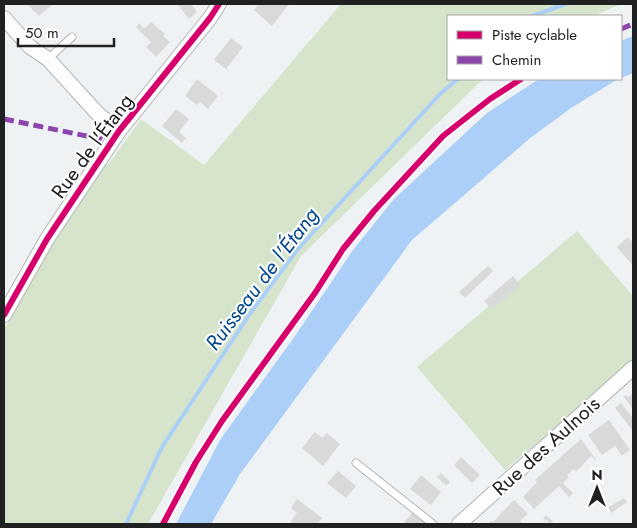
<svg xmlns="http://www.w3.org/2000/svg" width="637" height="528" font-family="Jost,sans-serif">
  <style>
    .green { fill: #d6e4cc }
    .water { fill: #accff8 }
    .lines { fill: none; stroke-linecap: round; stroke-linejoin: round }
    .stream { stroke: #accff8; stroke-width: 4 }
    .building { fill: #d8d9d9 }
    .service-casing { stroke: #b2b5b6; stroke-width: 9 }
    .minor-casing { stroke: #b2b5b6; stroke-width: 16 }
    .service { stroke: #fdfdfd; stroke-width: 7 }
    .minor { stroke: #fdfdfd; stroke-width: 14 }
    .quiet { stroke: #8e44ad; stroke-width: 5; stroke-dasharray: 10 5; stroke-linecap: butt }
    .cycleway-casing { stroke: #fff; stroke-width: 9 }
    .cycleway { stroke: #d6006c; stroke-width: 6 }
    .labels { text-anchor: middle; stroke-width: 4; stroke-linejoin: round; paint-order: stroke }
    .street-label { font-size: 20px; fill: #202123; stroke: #fff }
    .water-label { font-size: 21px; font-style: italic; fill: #00488c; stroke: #fff }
  </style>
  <rect width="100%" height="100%" fill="#eff2f4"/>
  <g class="green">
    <polygon points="341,4 621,4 594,16 448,16 448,79 483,79 301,256 148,524 4,524 4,329 62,224 104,163 108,165 141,119 204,165"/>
    <polygon points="577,231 633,296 633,361 505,470 417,367"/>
  </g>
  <g class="water">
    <polygon points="633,36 633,73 621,78 621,41"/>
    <polygon points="539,79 618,79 571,108 529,139 412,240 240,474 211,524 176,524 220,440 295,336 353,250 394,199 487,113"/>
  </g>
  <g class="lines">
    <g class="stream">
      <polyline points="532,16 566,4"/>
      <polyline points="126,524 162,447 249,315 298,249 441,93 458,79"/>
    </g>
  </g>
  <g class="building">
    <polygon points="27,4 51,4 52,5 39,16"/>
    <polygon points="177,4 191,4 197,12 189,19"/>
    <polygon points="259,4 289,4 272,26 254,10"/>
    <polygon points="151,22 165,34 163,36 170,42 156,57 146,47 151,42 136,27 139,23 144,29"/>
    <polygon points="231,38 243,47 226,69 214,60"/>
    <polygon points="197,79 218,96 208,109 200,102 197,105 185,96"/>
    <polygon points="176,109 189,119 179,132 186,138 182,143 162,126"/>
    <polygon points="628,237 633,243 633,266 617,247"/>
    <polygon points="488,266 493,271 465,298 459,292"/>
    <polygon points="513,276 520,285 492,310 484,301"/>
    <polygon points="633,393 633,409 623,396 626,395 628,397"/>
    <polygon points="621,403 633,418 633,431 615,408"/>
    <polygon points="609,420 630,450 622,456 615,446 602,455 588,435"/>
    <polygon points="315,432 322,438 327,433 340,444 323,466 302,448"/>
    <polygon points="581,439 597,461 591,456 576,472 574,469 567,475 569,477 563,483 573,493 569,497 559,486 534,509 523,497 537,482 535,480"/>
    <polygon points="461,457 480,475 472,483 454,465"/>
    <polygon points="338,471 356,486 346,498 327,483"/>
    <polygon points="441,473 450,482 446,486 437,477"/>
    <polygon points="421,475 441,492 431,505 410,489"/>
    <polygon points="624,498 627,502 611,513 607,508"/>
    <polygon points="297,499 322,518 317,524 289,524 297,513 291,508"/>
    <polygon points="514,500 528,514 520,521 523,524 488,524 491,521 493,522"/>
    <polygon points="412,513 426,524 403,524"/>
    <polygon points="546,515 553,522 551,524 543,518"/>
  </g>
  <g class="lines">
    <defs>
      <g id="service">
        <polyline points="48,59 72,37"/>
        <polyline points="356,463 433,524"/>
      </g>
      <g id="minor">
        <polyline points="4,18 30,47 48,59 98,114 119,131"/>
        <polyline points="4,315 47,239 119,131 210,18 219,4"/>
        <polyline points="459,524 633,368"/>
      </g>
    </defs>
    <use href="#service" class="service-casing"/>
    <use href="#minor" class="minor-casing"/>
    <use href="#service" class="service"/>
    <use href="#minor" class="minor"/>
    <g class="quiet">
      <polyline points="621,29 633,24"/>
      <polyline points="4,119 101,139 110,144"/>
    </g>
    <defs>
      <g id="cycleway">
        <polyline points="4,315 47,239 119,131 210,18 219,4"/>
        <polyline points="163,524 196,462 222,421 315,293 343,249 374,211 443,136 490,99 521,79"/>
      </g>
    </defs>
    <use href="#cycleway" class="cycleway-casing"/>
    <use href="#cycleway" class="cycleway"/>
  </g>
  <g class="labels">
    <g class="street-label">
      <text transform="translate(92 146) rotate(-54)" y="7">Rue de l'Étang</text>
      <text transform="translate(546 446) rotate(-42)" y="7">Rue des Aulnois</text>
    </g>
    <g class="water-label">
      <text transform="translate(262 279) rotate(-53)" y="7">Ruisseau de l'Étang</text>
    </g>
  </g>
  <rect width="637" height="528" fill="none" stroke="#202123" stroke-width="10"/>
  <rect x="447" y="15" width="175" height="65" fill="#ffffff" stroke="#a6a6a7"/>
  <rect x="457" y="31" width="25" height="8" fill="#d6006c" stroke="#a6a6a7"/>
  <text x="492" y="40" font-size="15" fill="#202123">Piste cyclable</text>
  <rect x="457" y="56" width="25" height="8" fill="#8e44ad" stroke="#a6a6a7"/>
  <text x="492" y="65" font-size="15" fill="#202123">Chemin</text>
  <g transform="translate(597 488)" stroke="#ffffff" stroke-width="4" paint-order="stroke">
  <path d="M0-4L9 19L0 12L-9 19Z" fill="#202123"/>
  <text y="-8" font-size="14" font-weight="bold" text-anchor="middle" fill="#202123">N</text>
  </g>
  <path d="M18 38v8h96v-8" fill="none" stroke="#202123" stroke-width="2.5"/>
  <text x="25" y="38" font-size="15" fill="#202123" stroke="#ffffff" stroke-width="4" paint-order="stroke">50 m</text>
</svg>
